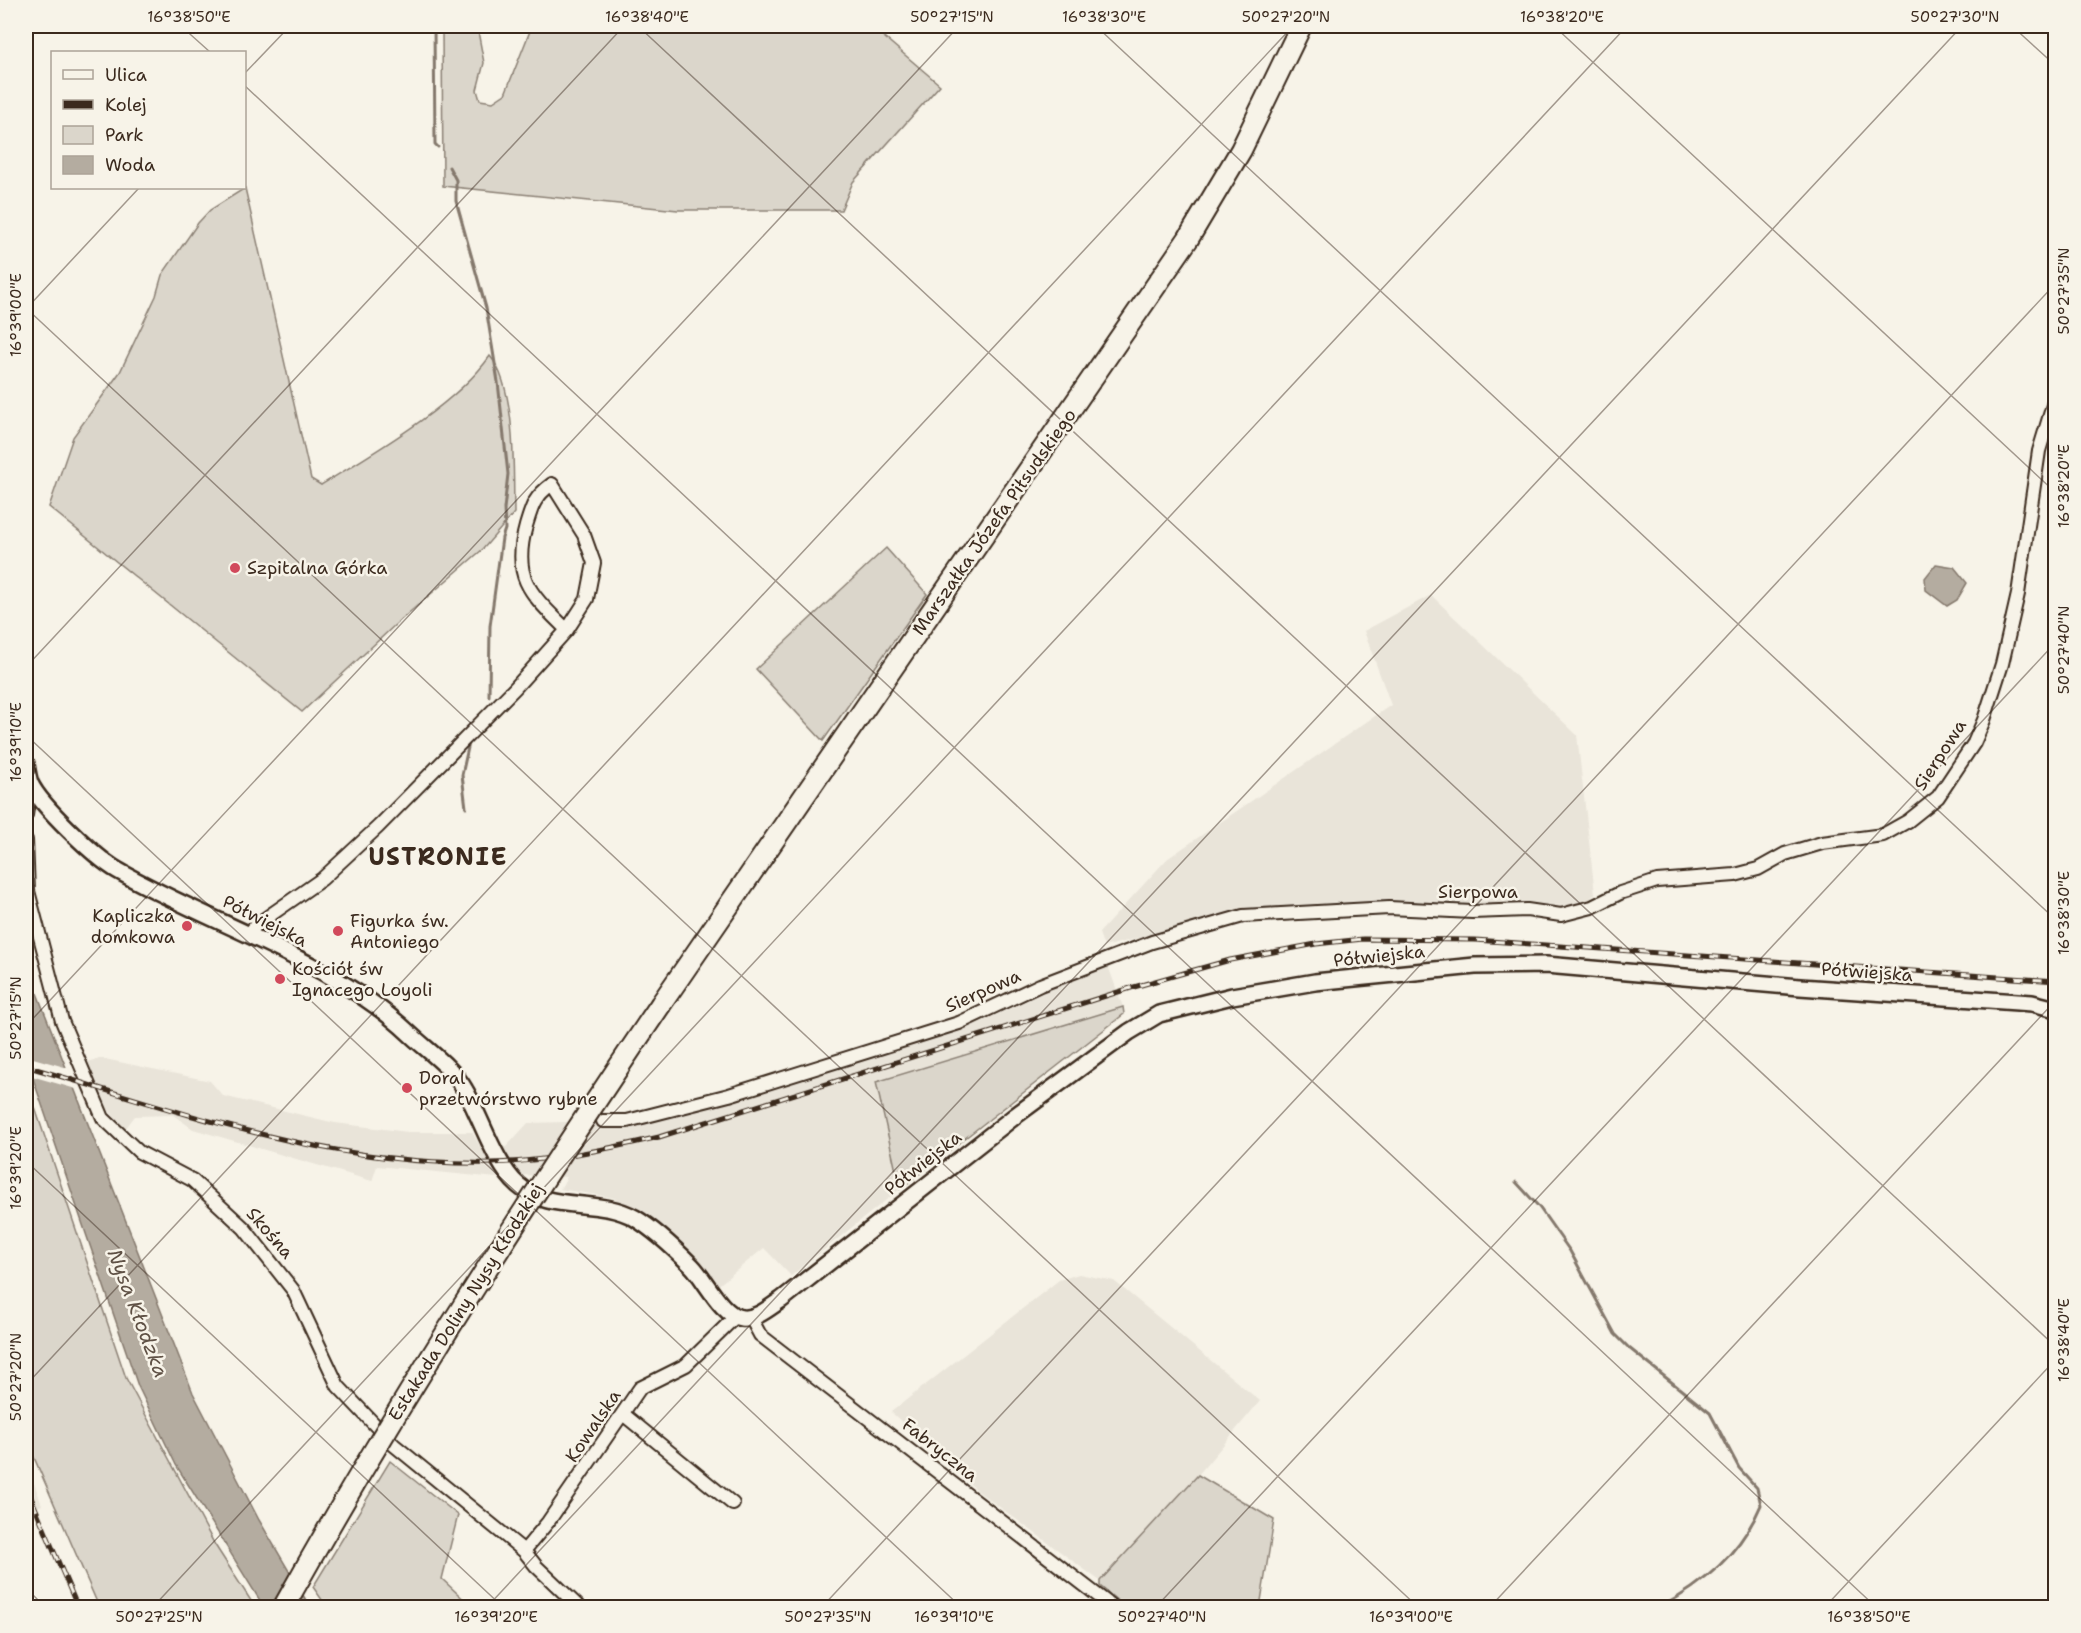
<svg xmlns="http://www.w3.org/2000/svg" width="2081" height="1633" font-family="'Shantell Sans',sans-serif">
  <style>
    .built { fill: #e9e4d9 }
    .green { fill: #dbd6cb; stroke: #8b8074; stroke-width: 1.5 }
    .water { fill: #b4aca0; stroke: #84786c; stroke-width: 1.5 }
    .pier { fill: #f7f3e8 }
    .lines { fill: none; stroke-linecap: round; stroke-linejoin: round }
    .stream { stroke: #84786c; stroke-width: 3 }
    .minor-casing { stroke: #3b2a1e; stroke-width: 16 }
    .tertiary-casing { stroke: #3b2a1e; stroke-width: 20 }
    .trunk-casing { stroke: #3b2a1e; stroke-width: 24 }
    .minor { stroke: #f7f3e8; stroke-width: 12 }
    .tertiary { stroke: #f7f3e8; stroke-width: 15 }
    .trunk { stroke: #f7f3e8; stroke-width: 20 }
    .rail-casing { stroke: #3b2a1e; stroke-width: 5 }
    .rail { stroke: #f7f3e8; stroke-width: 3; stroke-dasharray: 9; stroke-linecap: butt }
    .trunk-bridge-casing { stroke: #3b2a1e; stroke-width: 24; stroke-linecap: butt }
    .trunk-bridge { stroke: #f7f3e8; stroke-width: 20 }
    .ticks { fill: none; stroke: #3b2a1e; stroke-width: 1.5; stroke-opacity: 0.45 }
    .poi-dot { fill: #d1495b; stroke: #f7f3e8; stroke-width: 2 }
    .labels { text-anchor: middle; stroke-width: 5; stroke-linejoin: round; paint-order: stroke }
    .street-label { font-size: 18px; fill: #3b2a1e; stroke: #f7f3e8 }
    .poi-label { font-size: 18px; fill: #3b2a1e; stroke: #f7f3e8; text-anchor: start }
    .water-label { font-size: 20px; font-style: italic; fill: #5f5145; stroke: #f7f3e8 }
    .district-label { font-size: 24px; font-weight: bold; letter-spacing: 1.5px; fill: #3b2a1e; stroke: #f7f3e8 }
    .neatline { fill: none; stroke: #3b2a1e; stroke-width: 2 }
    .ticks-label { font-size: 15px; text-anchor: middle; fill: #3b2a1e }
  </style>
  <rect width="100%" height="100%" fill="#f7f3e8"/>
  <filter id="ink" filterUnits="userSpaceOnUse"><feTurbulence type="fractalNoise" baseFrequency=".0167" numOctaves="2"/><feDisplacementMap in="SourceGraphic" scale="12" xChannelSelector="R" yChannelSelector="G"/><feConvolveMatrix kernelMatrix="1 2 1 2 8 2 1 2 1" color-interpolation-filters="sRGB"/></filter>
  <g filter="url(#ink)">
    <g class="built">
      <polygon points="1431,595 1577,735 1595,894 1583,905 1242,911 1104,947 1099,933 1167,859 1391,705 1364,631"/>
      <polygon points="1107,963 1123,1007 876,1082 900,1189 791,1276 764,1248 715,1288 691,1257 614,1198 560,1189 567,1177 521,1175 497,1178 377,1166 372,1181 193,1129 173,1115 135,1116 125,1129 105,1106 84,1063 100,1058 210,1081 223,1096 335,1123 408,1132 472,1132 480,1146 506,1147 528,1123 567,1122 626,1126 690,1110 981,1022"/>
      <polygon points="1079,1274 1114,1281 1260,1401 1198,1475 1100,1581 979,1492 891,1412 1059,1280"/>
      <polygon points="26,1461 42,1505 26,1512"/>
    </g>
    <g class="green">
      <polygon points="442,26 477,26 484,63 477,90 480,100 493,102 505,94 532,26 871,26 940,85 853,182 841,210 678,210 443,186"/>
      <path d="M245,188L311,479L321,485C373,453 456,405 490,356C517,388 513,471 514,513L483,549L396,624L302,712L49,507L73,437L120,372L156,296L162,275L198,223L210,210Z"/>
      <polygon points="886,548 927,594 823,741 756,669"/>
      <polygon points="1123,1007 1124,1014 900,1189 876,1082"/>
      <polygon points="26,1081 126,1378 215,1545 255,1607 99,1607 26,1439"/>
      <polygon points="390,1461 458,1515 442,1579 472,1607 327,1607 313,1587"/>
      <polygon points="1198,1475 1274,1520 1260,1607 1125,1607 1100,1586 1100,1581"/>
    </g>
    <g class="water">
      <polygon points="1936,564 1954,567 1967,583 1957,600 1947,606 1926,590 1925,578"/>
      <polygon points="26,965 193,1393 259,1520 310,1607 264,1607 176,1465 138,1386 26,1058"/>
    </g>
    <polygon class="pier" points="26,1056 68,1068 76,1089 28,1075"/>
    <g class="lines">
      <g class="stream">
        <polyline points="434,26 435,144 438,147"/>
        <polyline points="449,167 456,180 456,201 486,308 498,382 508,474 504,509 505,529 502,538 490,626 489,696"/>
        <polyline points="466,808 462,775 469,743"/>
        <path d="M1516,1182L1539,1207L1570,1251L1615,1334L1629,1348L1710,1413L1739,1468L1757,1488L1761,1505C1741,1553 1704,1584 1659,1608"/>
      </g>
      <defs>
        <g id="minor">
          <polyline points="26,815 31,784"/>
          <polyline points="26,840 28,891 62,1021 103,1118 139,1152 192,1180 244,1228 293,1290 338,1386 394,1445 524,1551 536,1566 580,1608"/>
          <path d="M249,934L256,925L322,879L378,827L515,688L567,630L587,599L594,563L584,535L552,484C534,497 532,506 526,526C511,579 532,595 567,630"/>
          <polyline points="603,1121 627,1121 729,1095 959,1023 1040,985 1152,942 1243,916 1389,908 1472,912 1527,910 1561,915 1592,907 1620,893 1657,881 1735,875 1758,869 1785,854 1822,843 1883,835 1908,821 1938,797 1974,743 1984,720 2002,664 2018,594 2039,451 2056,395"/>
          <polyline points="751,1318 760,1335 1114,1608"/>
          <polyline points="623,1414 733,1504"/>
          <polyline points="524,1551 548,1522 640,1388 686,1365 735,1317"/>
        </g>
        <path id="tertiary" d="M26,764C27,770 28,777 30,783C40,805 96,858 117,870C210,924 331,959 410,1034C428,1051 453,1068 465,1090C481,1117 495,1165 518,1185C549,1213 599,1197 635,1218C655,1230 675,1249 692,1266C705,1279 722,1316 742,1318C756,1320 770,1307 781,1300L1015,1116L1129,1032L1159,1014L1232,996L1315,982L1475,966L1546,965L1800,987L2032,1003L2056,1009"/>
        <polyline id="trunk" points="661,1004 1188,239 1241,150 1301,26"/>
      </defs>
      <use href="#minor" class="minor-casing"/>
      <use href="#tertiary" class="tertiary-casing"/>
      <use href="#trunk" class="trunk-casing"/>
      <use href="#minor" class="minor"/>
      <use href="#tertiary" class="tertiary"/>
      <use href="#trunk" class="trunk"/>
      <defs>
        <g id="rail">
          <path d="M26,1066C178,1111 332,1167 492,1163C549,1161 604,1150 659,1137L1134,987L1230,960L1316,944L1363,939L1475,940L2056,981"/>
          <polyline points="26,1486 78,1608"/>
        </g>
      </defs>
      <use href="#rail" class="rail-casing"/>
      <use href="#rail" class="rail"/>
      <defs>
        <path id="trunk-bridge" d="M283,1608C399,1400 528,1201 661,1004"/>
      </defs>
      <use href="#trunk-bridge" class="trunk-bridge-casing"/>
      <use href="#trunk-bridge" class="trunk-bridge"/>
    </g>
  </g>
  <path class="ticks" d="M181,26L210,52M638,26L2056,1347M1096,26L2056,920M1554,26L2056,493M2012,26L2056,66M244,74L290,26M244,85L1877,1608M26,308L1419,1608M26,309L139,188M26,667L624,26M26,735L962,1608M26,1026L959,26M26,1161L504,1608M26,1385L1293,26M26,1588L46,1608M152,1608L1627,26M486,1608L1962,26M821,1608L2056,283M1155,1608L2056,642M1489,1608L2056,1000M1824,1608L2056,1359"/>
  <g class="poi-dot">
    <circle cx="235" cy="568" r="6"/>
    <circle cx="187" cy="926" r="6"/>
    <circle cx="338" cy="931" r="6"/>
    <circle cx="280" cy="979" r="6"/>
    <circle cx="407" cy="1088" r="6"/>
  </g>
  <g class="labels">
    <g class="street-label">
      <text transform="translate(994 522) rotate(-55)" y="6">Marszałka Józefa Piłsudskiego</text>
      <text transform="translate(1940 755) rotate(-57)" y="6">Sierpowa</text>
      <text x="1478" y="898">Sierpowa</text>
      <text transform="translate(265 921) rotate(27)" y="6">Półwiejska</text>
      <text transform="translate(1379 956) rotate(-6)" y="6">Półwiejska</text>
      <text transform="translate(1867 972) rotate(4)" y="6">Półwiejska</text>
      <text transform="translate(983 991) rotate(-24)" y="6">Sierpowa</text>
      <text transform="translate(923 1163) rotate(-38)" y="6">Półwiejska</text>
      <text transform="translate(270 1233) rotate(49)" y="6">Skośna</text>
      <text transform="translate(466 1302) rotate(-58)" y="6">Estakada Doliny Nysy Kłodzkiej</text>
      <text transform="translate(593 1426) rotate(-56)" y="6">Kowalska</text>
      <text transform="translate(940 1450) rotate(38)" y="6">Fabryczna</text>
    </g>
    <g class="poi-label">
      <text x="247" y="574">Szpitalna Górka</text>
      <text x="175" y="922" text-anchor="end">Kapliczka<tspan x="175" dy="21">domkowa</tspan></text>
      <text x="350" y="927">Figurka św.<tspan x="350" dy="21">Antoniego</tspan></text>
      <text x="292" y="975">Kościół św<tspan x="292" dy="21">Ignacego Loyoli</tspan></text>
      <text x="419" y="1084">Doral<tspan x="419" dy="21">przetwórstwo rybne</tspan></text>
    </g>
    <g class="water-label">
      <text transform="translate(138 1313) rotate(69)" y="7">Nysa Kłodzka</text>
    </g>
    <g class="district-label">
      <text x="438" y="865">USTRONIE</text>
    </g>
  </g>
  <rect width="2081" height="1633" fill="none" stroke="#f7f3e8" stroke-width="66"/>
  <rect x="51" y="51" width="195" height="138" fill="#f7f3e8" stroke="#aca397" stroke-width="1.5"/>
  <rect x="63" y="70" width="30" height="9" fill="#f7f3e8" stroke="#aca397" stroke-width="1.5"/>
  <text x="105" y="81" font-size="18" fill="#3b2a1e">Ulica</text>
  <rect x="63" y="100" width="30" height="9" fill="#3b2a1e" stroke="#aca397" stroke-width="1.5"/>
  <text x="105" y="111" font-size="18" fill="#3b2a1e">Kolej</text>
  <rect x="63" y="126" width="30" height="18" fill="#dbd6cb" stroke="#aca397" stroke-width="1.5"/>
  <text x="105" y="141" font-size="18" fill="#3b2a1e">Park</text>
  <rect x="63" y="156" width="30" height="18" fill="#b4aca0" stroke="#aca397" stroke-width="1.5"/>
  <text x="105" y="171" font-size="18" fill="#3b2a1e">Woda</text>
  <rect x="33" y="33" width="2015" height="1567" class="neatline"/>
  <g class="ticks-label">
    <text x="189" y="22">16°38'50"E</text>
    <text x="647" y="22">16°38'40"E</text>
    <text x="952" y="22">50°27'15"N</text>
    <text x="1104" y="22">16°38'30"E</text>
    <text x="1286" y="22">50°27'20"N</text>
    <text x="1562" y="22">16°38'20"E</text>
    <text x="1955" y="22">50°27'30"N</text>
    <text transform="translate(2064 291) rotate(-90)" y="5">50°27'35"N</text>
    <text transform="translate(16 315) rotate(-90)" y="5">16°39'00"E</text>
    <text transform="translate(2064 486) rotate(-90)" y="5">16°38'20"E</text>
    <text transform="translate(2064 650) rotate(-90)" y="5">50°27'40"N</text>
    <text transform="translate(16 742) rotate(-90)" y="5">16°39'10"E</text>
    <text transform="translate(2064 913) rotate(-90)" y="5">16°38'30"E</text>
    <text transform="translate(16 1018) rotate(-90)" y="5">50°27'15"N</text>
    <text transform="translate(16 1168) rotate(-90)" y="5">16°39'20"E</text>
    <text transform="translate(2064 1340) rotate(-90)" y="5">16°38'40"E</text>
    <text transform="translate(16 1377) rotate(-90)" y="5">50°27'20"N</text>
    <text x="159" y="1622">50°27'25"N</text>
    <text x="496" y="1622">16°39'20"E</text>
    <text x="828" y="1622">50°27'35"N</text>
    <text x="954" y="1622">16°39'10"E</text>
    <text x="1162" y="1622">50°27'40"N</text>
    <text x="1411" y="1622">16°39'00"E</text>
    <text x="1869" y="1622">16°38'50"E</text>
  </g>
</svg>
